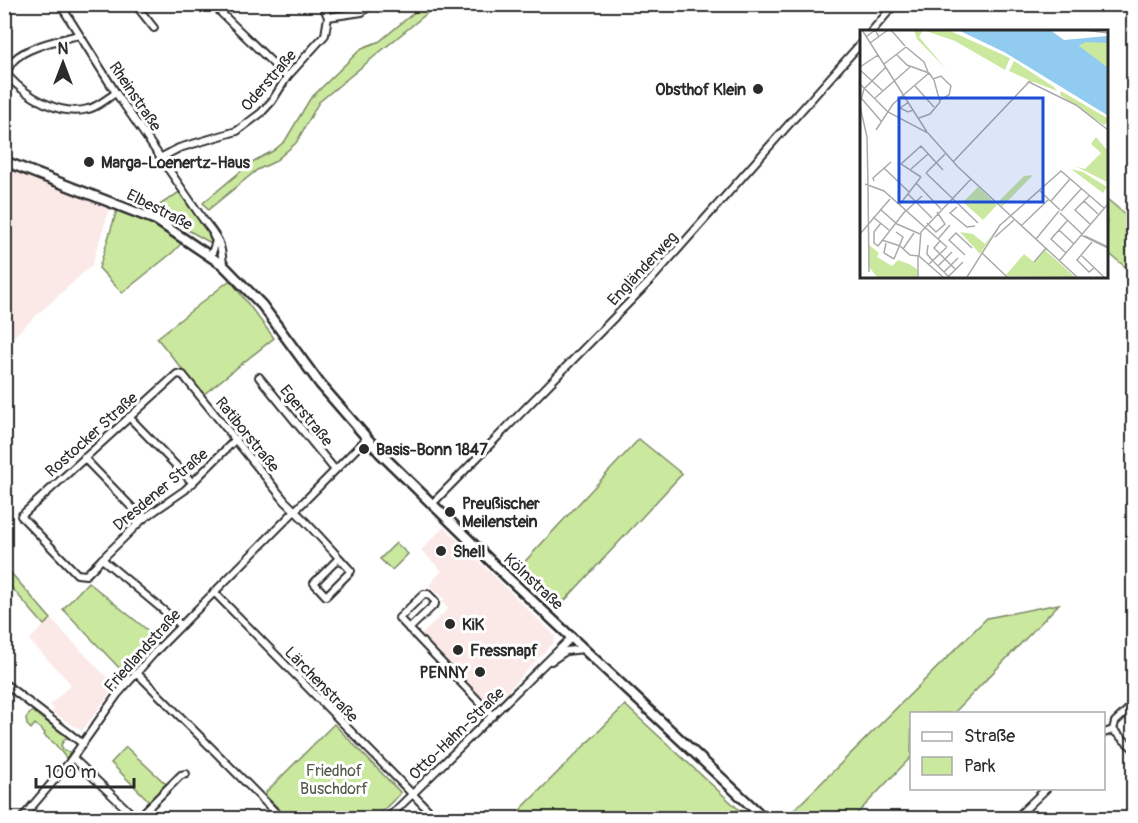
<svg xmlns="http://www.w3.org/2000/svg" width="1138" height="823" font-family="Pangolin,sans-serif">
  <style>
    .built { fill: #fbe9e8 }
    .green { fill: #cbe89f; stroke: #7b8a65; stroke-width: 1.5 }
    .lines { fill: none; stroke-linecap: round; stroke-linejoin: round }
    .street-casing { stroke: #2b2b2b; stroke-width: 10 }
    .secondary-casing { stroke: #2b2b2b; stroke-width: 13 }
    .street { stroke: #fff; stroke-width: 6 }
    .secondary { stroke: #fff; stroke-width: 8 }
    .poi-dot { fill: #2b2b2b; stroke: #fff; stroke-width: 2 }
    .labels { text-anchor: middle; stroke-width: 6; stroke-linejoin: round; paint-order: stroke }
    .street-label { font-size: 16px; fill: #2b2b2b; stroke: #fff }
    .poi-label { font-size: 16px; font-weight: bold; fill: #2b2b2b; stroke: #fff; text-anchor: start }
    .park-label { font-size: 16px; fill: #535a48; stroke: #fff }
    .inset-river { fill: none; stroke: #91cbf0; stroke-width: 3 }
    .inset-road { fill: none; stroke: #aaa; stroke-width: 1.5 }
    .view { fill: #1d4ed8; fill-opacity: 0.15; stroke: #1d4ed8; stroke-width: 3 }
    .inset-edge { fill: none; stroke: #2b2b2b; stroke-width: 3 }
  </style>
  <rect width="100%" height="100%" fill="#fff"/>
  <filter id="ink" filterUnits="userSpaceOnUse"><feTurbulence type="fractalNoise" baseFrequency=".0167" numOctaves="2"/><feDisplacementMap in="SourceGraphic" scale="12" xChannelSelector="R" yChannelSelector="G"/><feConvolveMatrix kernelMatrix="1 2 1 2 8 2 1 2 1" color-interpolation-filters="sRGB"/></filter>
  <g filter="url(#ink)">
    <g class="built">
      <polygon points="5,168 110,207 92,265 5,344"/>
      <polygon points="444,527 555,636 554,642 492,707 421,635 448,609 442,602 444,599 429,585 442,571 421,550"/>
      <polygon points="51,619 115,686 82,731 52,712 54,708 50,705 71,684 29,640"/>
    </g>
    <g class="green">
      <polygon points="423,5 437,5 319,102 296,143 274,162 257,170 208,210 203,203 252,162 273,151 285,141 310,99 362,48 380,41"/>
      <polygon points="181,191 189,204 188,205 191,209 193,208 209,232 211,243 152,210"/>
      <polygon points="1107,199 1133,221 1133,273 1107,252"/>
      <polygon points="117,210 152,223 183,242 172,253 122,293 99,268"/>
      <polygon points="230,280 274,338 203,395 157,338"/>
      <polygon points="639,439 682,474 557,609 516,571"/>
      <polygon points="396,543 408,554 392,570 380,559"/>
      <polygon points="4,565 51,619 44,625 5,580"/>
      <polygon points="88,582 156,637 125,674 63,609"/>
      <polygon points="1059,604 954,713 912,714 911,757 853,818 786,818 987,618"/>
      <polygon points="625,705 748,818 512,818"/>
      <polygon points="32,711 69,738 65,739 61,745 64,751 71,752 66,758 55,744 44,735 45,733 35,724 31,729 27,725 26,718"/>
      <polygon points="334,724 400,792 399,795 375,818 288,818 266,796 266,792"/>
      <polygon points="126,747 166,784 149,801 111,763"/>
    </g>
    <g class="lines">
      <defs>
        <g id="street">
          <path d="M60,4L116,93L202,218C217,238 221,239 223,265"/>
          <polyline points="135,4 154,28"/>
          <polyline points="212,4 287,77"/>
          <polyline points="4,8 9,4"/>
          <polyline points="328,17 362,12 371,4"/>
          <polyline points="871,32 895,4"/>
          <path d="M79,35C60,40 4,50 8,76C26,96 60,117 88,109C98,107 107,98 116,93"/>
          <polyline points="162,157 179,148 237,131 261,113 272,101 287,77 325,35 328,17 322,4"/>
          <polyline points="211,256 216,241 213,235"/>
          <polyline points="259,377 335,470"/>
          <polyline points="129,417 193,483"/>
          <polyline points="84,458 143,519"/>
          <polyline points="432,504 649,282 862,42"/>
          <polyline points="102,559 143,519 185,490 235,440"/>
          <polyline points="214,592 436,818"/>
          <path d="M181,625L102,559L86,575L77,574L21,516L177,374L183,375L285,501C308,523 330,548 351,571L326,596L314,583L339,558"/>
          <polyline points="409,629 435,604 435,601 428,594 424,594 399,618 493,716"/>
          <polyline points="551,661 566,651 584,649"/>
          <polyline points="137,673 281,818"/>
          <polyline points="4,683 83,744"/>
          <polyline points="1113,730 1115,722 1134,704"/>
          <polyline points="1113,730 1134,749"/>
          <polyline points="1104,733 1113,730"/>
          <polyline points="73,758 136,818"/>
          <polyline points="22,818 68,764 117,695 156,651 366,439"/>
          <polyline points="138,818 181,775 186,774"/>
          <polyline points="388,818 572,637"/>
          <polyline points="1016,818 1047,788"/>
        </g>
        <polyline id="secondary" points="4,161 156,220 223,265 262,305 320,384 380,453 507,577 764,818"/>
      </defs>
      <use href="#street" class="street-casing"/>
      <use href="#secondary" class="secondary-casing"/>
      <use href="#street" class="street"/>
      <use href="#secondary" class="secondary"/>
    </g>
  </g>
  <g class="poi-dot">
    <circle cx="758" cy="89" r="6"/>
    <circle cx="89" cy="162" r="6"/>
    <circle cx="364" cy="449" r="6"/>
    <circle cx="450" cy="512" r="6"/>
    <circle cx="441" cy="551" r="6"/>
    <circle cx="450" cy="624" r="6"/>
    <circle cx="458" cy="650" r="6"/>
    <circle cx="480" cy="672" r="6"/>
  </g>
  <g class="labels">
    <g class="street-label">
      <text transform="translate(268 80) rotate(-49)" y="6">Oderstraße</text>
      <text transform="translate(136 96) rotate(56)" y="6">Rheinstraße</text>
      <text transform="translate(160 209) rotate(27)" y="6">Elbestraße</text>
      <text transform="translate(642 268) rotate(-47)" y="6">Engländerweg</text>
      <text transform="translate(307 415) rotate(51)" y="6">Egerstraße</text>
      <text transform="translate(91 434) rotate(-42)" y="6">Rostocker Straße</text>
      <text transform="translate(248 434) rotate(51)" y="6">Ratiborstraße</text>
      <text transform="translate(160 489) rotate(-40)" y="6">Dresdener Straße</text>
      <text transform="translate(534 581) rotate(43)" y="6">Kölnstraße</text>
      <text transform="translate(142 650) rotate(-48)" y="6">Friedlandstraße</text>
      <text transform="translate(322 684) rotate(46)" y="6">Lärchenstraße</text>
      <text transform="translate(456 733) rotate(-44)" y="6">Otto-Hahn-Straße</text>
    </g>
    <g class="poi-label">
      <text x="746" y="95" text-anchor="end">Obsthof Klein</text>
      <text x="101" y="168">Marga-Loenertz-Haus</text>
      <text x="376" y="455">Basis-Bonn 1847</text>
      <text x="462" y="509">Preußischer<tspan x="462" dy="18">Meilenstein</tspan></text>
      <text x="453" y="557">Shell</text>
      <text x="462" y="630">KiK</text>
      <text x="470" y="656">Fressnapf</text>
      <text x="468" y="678" text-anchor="end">PENNY</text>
    </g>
    <g class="park-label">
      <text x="334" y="776">Friedhof<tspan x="334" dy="18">Buschdorf</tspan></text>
    </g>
  </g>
  <g transform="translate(860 30)">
    <rect width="248" height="248" fill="#fff"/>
    <path d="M54,0H88L150,28L145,40L95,11L63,0L59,7L86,39L57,9ZM223,12H247V63L219,17ZM154,31L194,57L197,61L174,52L166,53L169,50L149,41ZM201,61L247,88V93L244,95L200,65ZM236,107L247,120V152L217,137L225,139L241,123L231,114ZM211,139L223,142L247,157L243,163ZM173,145L142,177L138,172L164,146ZM118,157L137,175L123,190L103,172ZM139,196L120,224L100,202L113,204L125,214ZM9,215L19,223L17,227L32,236L38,230L49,234L57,239V247H17L9,237ZM185,220L215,247L145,246L164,224L174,232Z" fill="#cbe89f"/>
    <path d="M98,0H190L204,10L247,6V13L225,12L219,16L247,37V85L144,22Z" fill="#91cbf0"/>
    <path class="inset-river" d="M199,55L211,10"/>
    <path class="inset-road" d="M2,0L67,102M31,0L45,16M224,0L248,3M6,7L15,0L19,7M10,13L28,0M46,17L64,32L68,42M36,24L47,35L69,43L74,50L80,72L70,84L59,88M24,34L46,17M0,37L18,25M0,40L23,61M73,49L81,46L91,56L89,65L80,70M0,54L28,82L68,103L98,137L217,247M55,56L74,77M15,68L50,37M2,69L21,91M1,70L4,59L26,37M49,72L40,78L48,82L53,80M0,76L7,107L8,155M16,100L33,74L69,43M93,132L169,52L216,75L248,100M24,138L49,162M51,139L68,124M66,143L118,193M66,143L85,124M61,147L41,134L61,116L83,140M14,151L13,148L31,132M56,153L81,179M5,154L24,161L87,217M8,156L9,242M180,161L200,180M48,164L72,188M229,166L215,180L230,194M191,171L210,149M224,171L238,184M40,174L61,147M97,177L90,183L107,197L115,196M20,179L37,194L60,204M46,181L62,166M201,181L221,159M200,183L222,204M13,187L29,200M21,193L14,202V213L18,216L46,180M67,193L76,202L85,194L77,182M139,196L201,141L244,178M161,196L189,169M199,200L214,214M0,204L30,169M221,205L248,218M225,206L248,217M135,207L154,190M78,209L90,195M176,209L199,181M22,210L40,216L50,225L59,226M80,211L74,218L96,240M232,212L217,230L229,242L234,238M26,213L24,223L34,229M68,215L67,224L73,231M43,219L54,203M122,223L147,247M206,223L191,209L208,190M105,225L89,210L96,203L112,218M222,226L244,247M34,229L43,207L36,202M73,231L89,247M199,231L248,174M174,232L186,218M69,234L87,217M78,236L92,222M84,242L98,228M58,247V226M83,247L59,226L61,202L111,149M88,247L103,232M107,247L140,195"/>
    <path class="view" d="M39,68H183V172H39Z"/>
    <rect width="248" height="248" class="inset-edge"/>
  </g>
  <rect width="1138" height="823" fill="none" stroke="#fff" stroke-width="24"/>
  <rect x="12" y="12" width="1114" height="799" fill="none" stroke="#2b2b2b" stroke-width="2" filter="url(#ink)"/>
  <rect x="910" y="712" width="195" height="78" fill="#ffffff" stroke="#aaaaaa" stroke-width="1.5"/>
  <rect x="922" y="732" width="30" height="9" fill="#ffffff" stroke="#aaaaaa" stroke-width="1.5"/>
  <text x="964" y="742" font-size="18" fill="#2b2b2b">Straße</text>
  <rect x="922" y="757" width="30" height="18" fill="#cbe89f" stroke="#aaaaaa" stroke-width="1.5"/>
  <text x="964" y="772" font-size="18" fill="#2b2b2b">Park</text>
  <g transform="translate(63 63)" stroke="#ffffff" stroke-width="4.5" paint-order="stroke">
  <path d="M0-4.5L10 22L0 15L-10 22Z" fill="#2b2b2b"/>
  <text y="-9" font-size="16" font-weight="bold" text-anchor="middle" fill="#2b2b2b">N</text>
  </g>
  <path d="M36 778v9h98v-9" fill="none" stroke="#2b2b2b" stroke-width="3"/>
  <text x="45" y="778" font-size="18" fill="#2b2b2b" stroke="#ffffff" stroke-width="4.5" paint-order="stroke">100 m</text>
</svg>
